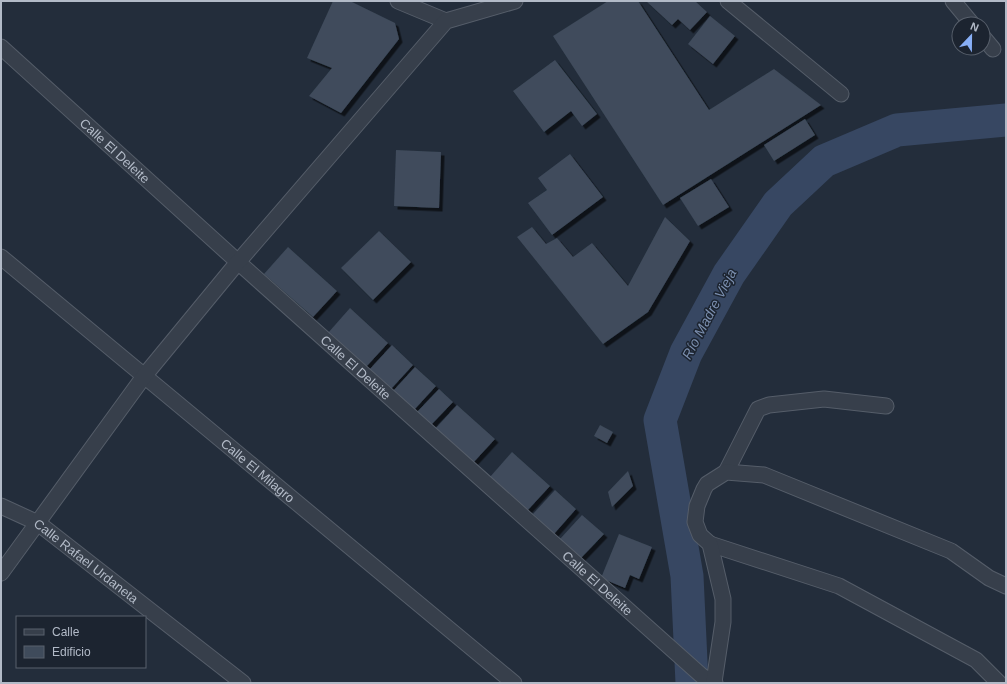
<svg xmlns="http://www.w3.org/2000/svg" width="1007" height="684" font-family="Arial,sans-serif">
  <style>
    .lines { fill: none; stroke-linecap: round; stroke-linejoin: round }
    .river { stroke: #374762; stroke-width: 33 }
    .building { fill: #3f4b5b; filter: url(#shadow) }
    .street-casing { stroke: #555d69; stroke-width: 17 }
    .street { stroke: #373f4b; stroke-width: 15 }
    .labels { text-anchor: middle; stroke-width: 3; stroke-linejoin: round; paint-order: stroke }
    .street-label { font-size: 13px; fill: #b2bac7; stroke: #1c2430 }
    .water-label { font-size: 14px; font-style: italic; fill: #7b8faf; stroke: #1c2430 }
  </style>
  <defs>
    <filter id="shadow"><feDropShadow dx="3.5" dy="3.5" stdDeviation="0" flood-color="#0009"/></filter>
  </defs>
  <rect width="100%" height="100%" fill="#232d3b"/>
  <g class="lines">
    <polyline class="river" points="692,683 687,576 660,420 686,353 729,274 778,204 824,161 897,130 1006,120"/>
  </g>
  <g class="building">
    <polygon points="333,1 350,1 395,23 399,39 341,113 309,96 332,68 307,58"/>
    <polygon points="608,1 638,1 709,110 774,69 821,105 663,205 553,36"/>
    <polygon points="646,1 695,1 707,12 690,30 678,19 672,25"/>
    <polygon points="710,16 735,36 713,64 688,44"/>
    <polygon points="555,60 597,114 582,126 571,111 544,132 513,91"/>
    <polygon points="805,119 815,135 774,161 764,145"/>
    <polygon points="396,150 441,152 439,208 394,206"/>
    <polygon points="570,154 603,197 552,235 528,203 547,190 538,178"/>
    <polygon points="711,179 729,207 698,226 680,198"/>
    <polygon points="665,217 690,241 648,312 603,344 517,237 532,227 546,244 557,238 573,257 592,243 628,286"/>
    <polygon points="379,231 411,262 373,300 341,268"/>
    <polygon points="288,247 337,291 313,317 264,274"/>
    <polygon points="350,308 388,343 366,367 328,333"/>
    <polygon points="392,345 413,365 391,389 369,370"/>
    <polygon points="415,367 436,386 414,410 393,391"/>
    <polygon points="439,389 453,402 431,425 417,412"/>
    <polygon points="457,405 495,439 472,464 435,429"/>
    <polygon points="600,425 613,432 607,443 594,436"/>
    <polygon points="512,452 550,486 527,511 490,477"/>
    <polygon points="628,471 633,486 612,507 608,492"/>
    <polygon points="555,490 576,509 554,534 533,514"/>
    <polygon points="582,515 604,534 581,558 560,539"/>
    <polygon points="619,534 652,547 639,579 630,575 625,588 601,578"/>
  </g>
  <g class="lines">
    <defs>
      <g id="street">
        <polyline points="398,1 446,21"/>
        <polyline points="728,1 841,94"/>
        <polyline points="953,1 972,24"/>
        <polyline points="983,37 993,49"/>
        <path id="s1" d="M1,47L238,262L702,676L715,683"/>
        <path id="s2" d="M1,257L514,683"/>
        <polyline points="726,472 758,409 769,405 824,399 886,406"/>
        <path id="s3" d="M1,506L38,523L243,683"/>
        <polyline points="710,544 839,586 976,660 999,683"/>
        <polyline points="1,573 145,375 238,262 446,21 515,1"/>
        <polyline points="714,682 723,622 723,599 710,544 700,535 695,522 697,506 704,489 707,484 726,472 764,475 951,551 989,578 1006,586"/>
      </g>
    </defs>
    <use href="#street" class="street-casing"/>
    <use href="#street" class="street"/>
  </g>
  <g class="labels">
    <g class="street-label">
      <text dy="5" stroke="none"><textPath href="#s1" startOffset="154">Calle El Deleite</textPath></text>
      <text dy="5" stroke="none"><textPath href="#s1" startOffset="478">Calle El Deleite</textPath></text>
      <text dy="5" stroke="none"><textPath href="#s2" startOffset="334">Calle El Milagro</textPath></text>
      <text dy="5" stroke="none"><textPath href="#s3" startOffset="102">Calle Rafael Urdaneta</textPath></text>
      <text dy="5" stroke="none"><textPath href="#s1" startOffset="802">Calle El Deleite</textPath></text>
    </g>
    <g class="water-label">
      <text transform="translate(709 314) rotate(-62)" y="5">Río Madre Vieja</text>
    </g>
  </g>
  <rect width="1007" height="684" fill="none" stroke="#b2bac7" stroke-width="4"/>
  <rect x="16" y="616" width="130" height="52" fill="#1c2430" stroke="#58606c"/>
  <rect x="24" y="629" width="20" height="6" fill="#373f4b" stroke="#58606c"/>
  <text x="52" y="636" font-size="12" fill="#b2bac7">Calle</text>
  <rect x="24" y="646" width="20" height="12" fill="#3f4b5b" stroke="#58606c"/>
  <text x="52" y="656" font-size="12" fill="#b2bac7">Edificio</text>
  <g transform="translate(971 36) rotate(22)"><circle r="19" fill="#1c2430" stroke="#58606c"/>
  <path d="M0-3L7 15L0 10L-7 15Z" fill="#88aff6"/>
  <text y="-6" font-size="11" font-weight="bold" text-anchor="middle" fill="#b2bac7">N</text>
  </g>
</svg>
